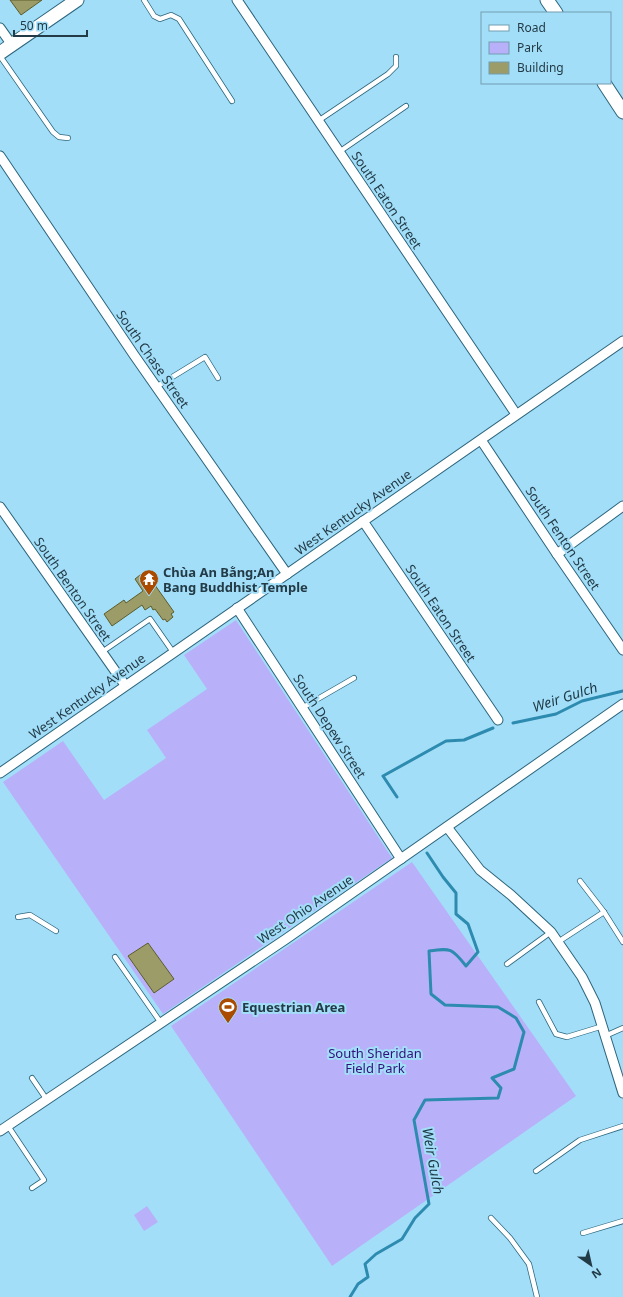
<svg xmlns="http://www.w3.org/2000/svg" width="623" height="1297" font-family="'Noto Sans',sans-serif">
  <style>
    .green { fill: #b8b1fa }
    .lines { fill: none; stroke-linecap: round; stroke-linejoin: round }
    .stream { stroke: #2d8bb0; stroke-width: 3 }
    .building { fill: #9c9c68; stroke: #5d5c2a }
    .lane-casing { stroke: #2c667d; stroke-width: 6 }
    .street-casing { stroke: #2c667d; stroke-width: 11 }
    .secondary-casing { stroke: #2c667d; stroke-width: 15 }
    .lane { stroke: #fff; stroke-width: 4.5 }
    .street { stroke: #fff; stroke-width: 9 }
    .secondary { stroke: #fff; stroke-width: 13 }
    .labels { text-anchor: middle; stroke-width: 4; stroke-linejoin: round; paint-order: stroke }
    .street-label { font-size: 13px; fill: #233b46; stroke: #a3def9 }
    .poi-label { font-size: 13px; font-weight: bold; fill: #233b46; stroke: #a3def9; text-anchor: start }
    .park-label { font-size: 13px; fill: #34107a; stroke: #a3def9 }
    .water-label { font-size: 14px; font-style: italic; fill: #1c3844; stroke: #a3def9 }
  </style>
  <rect width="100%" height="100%" fill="#a3def9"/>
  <g class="green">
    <polygon points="236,620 392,858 163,1014 3,782 63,741 104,800 166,758 147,730 207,689 184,655"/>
    <polygon points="412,862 576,1096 332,1266 171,1026"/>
    <polygon points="147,1206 158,1222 144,1231 134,1215"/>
  </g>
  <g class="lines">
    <g class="stream">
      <polyline points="513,723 556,714 582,701 623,691"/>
      <polyline points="397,797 383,776 446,741 464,740 493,728"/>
      <path d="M350,1297L358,1284L368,1277L365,1264L376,1254L402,1239L415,1218L429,1204L414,1120L425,1100L498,1098L501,1088L492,1078L514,1069L524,1032L516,1018L498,1007L445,1005L431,994L429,951C451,948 452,948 466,966L478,952L468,924L456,914V893L443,877L427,853"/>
    </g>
  </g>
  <g class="building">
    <polygon points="10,0 42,0 21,15"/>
    <polygon points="145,571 174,612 171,614 173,617 167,622 165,619 163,620 155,609 153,610 151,606 145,610 142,605 112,626 104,614 124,600 126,603 143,591 135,579"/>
    <polygon points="148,943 174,979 154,993 128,956"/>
  </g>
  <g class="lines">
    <defs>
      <g id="lane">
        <polyline points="144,0 154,16 160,19 171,15 179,19 232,101"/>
        <polyline points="0,56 53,132 59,137 68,138"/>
        <polyline points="318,121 388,74 396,66 396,57"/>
        <polyline points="339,152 406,106"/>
        <polyline points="156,387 205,357 218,378"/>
        <polyline points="102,652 150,619 173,652"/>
        <polyline points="302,708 354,678"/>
        <polyline points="580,881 604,912 623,942"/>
        <polyline points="18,917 30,915 56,931"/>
        <polyline points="558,942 604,912"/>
        <polyline points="115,957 161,1023"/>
        <polyline points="507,964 551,932"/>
        <polyline points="539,1002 556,1034 567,1037 603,1026"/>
        <polyline points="605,1036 623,1028"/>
        <polyline points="32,1078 47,1100"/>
        <polyline points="8,1126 44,1180 32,1188"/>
        <polyline points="536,1171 580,1140 623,1126"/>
        <polyline points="491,1218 510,1238 529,1264 537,1297"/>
        <polyline points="583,1233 623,1221"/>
      </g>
      <g id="street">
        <polyline points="237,0 516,414"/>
        <polyline points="0,28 12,45"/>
        <polyline points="0,156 134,355 287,574"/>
        <polyline points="481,440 557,554 623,650"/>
        <polyline points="0,507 125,685"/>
        <polyline points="363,521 498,720"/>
        <polyline points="557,554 623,506"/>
        <polyline points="237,608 401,859"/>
        <polyline points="0,773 623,341"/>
        <polyline points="447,827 480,870 511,895 551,932 582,977 595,1003 623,1093"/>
        <polyline points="0,1131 286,939 623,704"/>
      </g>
      <g id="secondary">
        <polyline points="547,0 556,13"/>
        <polyline points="0,53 77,0"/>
        <polyline points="604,83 623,112"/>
      </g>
    </defs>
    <use href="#lane" class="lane-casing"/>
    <use href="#street" class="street-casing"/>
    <use href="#secondary" class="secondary-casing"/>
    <use href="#lane" class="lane"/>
    <use href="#street" class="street"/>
    <use href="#secondary" class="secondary"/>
  </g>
  <defs>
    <symbol id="temple-pin" viewBox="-11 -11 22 30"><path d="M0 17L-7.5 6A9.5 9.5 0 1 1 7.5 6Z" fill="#ab4b00" stroke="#a3def9"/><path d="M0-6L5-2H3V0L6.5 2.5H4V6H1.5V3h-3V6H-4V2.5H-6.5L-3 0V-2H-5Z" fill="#fff"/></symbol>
    <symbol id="stadium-pin" viewBox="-11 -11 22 30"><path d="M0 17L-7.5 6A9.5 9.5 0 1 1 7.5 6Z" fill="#ab4b00" stroke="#a3def9"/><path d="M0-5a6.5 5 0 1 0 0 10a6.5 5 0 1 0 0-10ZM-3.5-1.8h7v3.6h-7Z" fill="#fff"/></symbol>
  </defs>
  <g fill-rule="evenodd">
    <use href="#temple-pin" x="138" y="568" width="22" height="30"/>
    <use href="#stadium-pin" x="217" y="996" width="22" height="30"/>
  </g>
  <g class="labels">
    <g class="street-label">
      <text transform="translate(387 200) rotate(56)" y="5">South Eaton Street</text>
      <text transform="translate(153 359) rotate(55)" y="5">South Chase Street</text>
      <text transform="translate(353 512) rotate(-35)" y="5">West Kentucky Avenue</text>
      <text transform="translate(563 538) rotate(56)" y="5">South Fenton Street</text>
      <text transform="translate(73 589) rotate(55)" y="5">South Benton Street</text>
      <text transform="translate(441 613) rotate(56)" y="5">South Eaton Street</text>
      <text transform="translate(87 696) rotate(-35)" y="5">West Kentucky Avenue</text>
      <text transform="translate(330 726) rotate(57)" y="5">South Depew Street</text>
      <text transform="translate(305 909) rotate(-34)" y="5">West Ohio Avenue</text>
    </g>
    <g class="poi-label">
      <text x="163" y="577">Chùa An Bằng;An<tspan x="163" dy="15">Bang Buddhist Temple</tspan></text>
      <text x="242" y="1012">Equestrian Area</text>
    </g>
    <g class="park-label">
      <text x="375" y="1058">South Sheridan<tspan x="375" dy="15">Field Park</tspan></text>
    </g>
    <g class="water-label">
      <text transform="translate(565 697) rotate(-18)" y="5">Weir Gulch</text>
      <text transform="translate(433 1161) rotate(80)" y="5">Weir Gulch</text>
    </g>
  </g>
  <rect x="481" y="12" width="130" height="72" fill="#a3def9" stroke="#709db1"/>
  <rect x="489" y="25" width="20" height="6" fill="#ffffff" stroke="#709db1"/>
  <text x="517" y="32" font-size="12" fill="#233b46">Road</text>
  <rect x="489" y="42" width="20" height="12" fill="#b8b1fa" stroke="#709db1"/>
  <text x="517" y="52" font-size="12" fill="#233b46">Park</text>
  <rect x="489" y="62" width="20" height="12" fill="#9c9c68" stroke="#709db1"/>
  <text x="517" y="72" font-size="12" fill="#233b46">Building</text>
  <g transform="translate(591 1265) rotate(146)" stroke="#a3def9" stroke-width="3" paint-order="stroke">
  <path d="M0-3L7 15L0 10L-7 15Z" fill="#233b46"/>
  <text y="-6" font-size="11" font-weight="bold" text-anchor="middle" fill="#233b46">N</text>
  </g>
  <path d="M14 30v6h73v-6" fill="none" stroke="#233b46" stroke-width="2"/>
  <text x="20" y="30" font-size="12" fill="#233b46" stroke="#a3def9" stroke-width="3" paint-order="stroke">50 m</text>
</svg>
